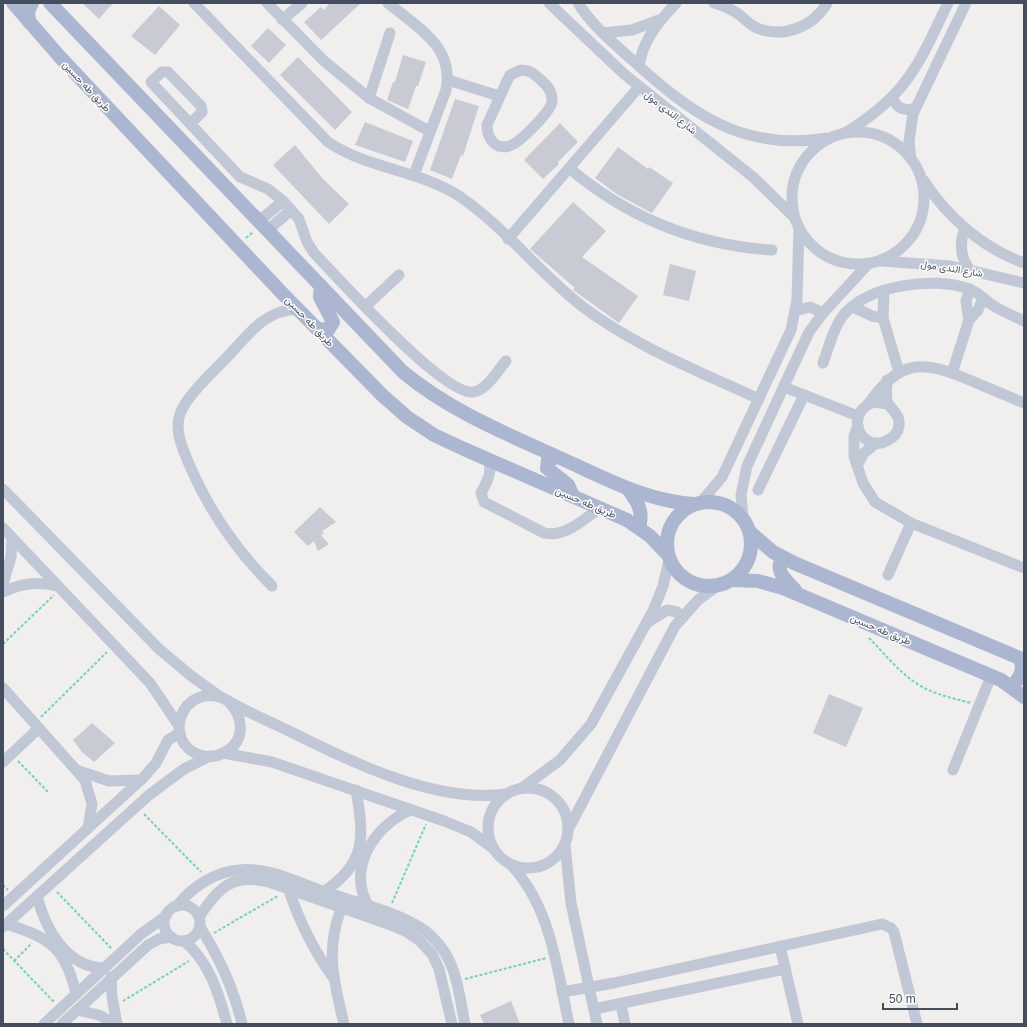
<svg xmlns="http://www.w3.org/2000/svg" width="1027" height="1027" font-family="Arial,Vazirmatn,sans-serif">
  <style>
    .building { fill: #c9cbd4 }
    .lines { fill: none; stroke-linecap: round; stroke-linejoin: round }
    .path { stroke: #6cd5b6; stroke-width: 2; stroke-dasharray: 3 2; stroke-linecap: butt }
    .minor { stroke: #c0c7d5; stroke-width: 11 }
    .major { stroke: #abb6d0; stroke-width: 14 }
    .labels { text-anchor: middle; stroke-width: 3; stroke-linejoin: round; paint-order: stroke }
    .street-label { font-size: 10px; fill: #444d5d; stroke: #fff }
  </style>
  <rect width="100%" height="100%" fill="#f1eeee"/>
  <g class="building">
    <polygon points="82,3 113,3 99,19"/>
    <polygon points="330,3 361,3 321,40 304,22 321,7 324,10"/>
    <polygon points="159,6 180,25 155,55 131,36"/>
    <polygon points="268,28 286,45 269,63 251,46"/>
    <polygon points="403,55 426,62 418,86 416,86 408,109 387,100 393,82 395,82"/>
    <polygon points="298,57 352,112 335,130 280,75"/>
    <polygon points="455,99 479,106 463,156 461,155 452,179 430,170"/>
    <polygon points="365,122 413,141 405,162 355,145"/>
    <polygon points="560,123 578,142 558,162 559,164 543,179 524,160"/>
    <polygon points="295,145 323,179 349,204 329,224 273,165"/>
    <polygon points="618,147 648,169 649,167 673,183 652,213 618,195 595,178"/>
    <polygon points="573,202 606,231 582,257 638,296 619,323 573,290 575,288 530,249"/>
    <polygon points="670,264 696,271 689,301 663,295"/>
    <polygon points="320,507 336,522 322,531 324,533 321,535 329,544 318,551 314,541 308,546 294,532"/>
    <polygon points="829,694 863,708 846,747 813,733"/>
    <polygon points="92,723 115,743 94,762 82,752 73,740"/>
    <polygon points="511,1001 520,1024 484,1024 480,1015"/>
  </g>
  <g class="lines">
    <g class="path">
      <polyline points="246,238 253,232"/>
      <path d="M869,638C884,653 898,671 916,683C932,694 952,698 971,703"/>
      <polyline points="3,644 54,595"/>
      <polyline points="41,717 107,652"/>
      <polyline points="18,761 49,793"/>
      <polyline points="144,814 201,872"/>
      <polyline points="3,885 8,890"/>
      <polyline points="57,892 112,949"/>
      <polyline points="392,903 426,824"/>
      <polyline points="214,933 278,896"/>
      <polyline points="3,949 54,1002"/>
      <polyline points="14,961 32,943"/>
      <polyline points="465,979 546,958"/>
      <polyline points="123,1001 189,961"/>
    </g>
    <g class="minor">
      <path d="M194,3L328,142C368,169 419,170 459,196C505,227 539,273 583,307C636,347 699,371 759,399"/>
      <polyline points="267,3 324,61 369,98 429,131"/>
      <path d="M388,3C417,27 455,47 446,90L414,175"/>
      <polyline points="549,3 624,74 753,177 795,218"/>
      <path d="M578,3C591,24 612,42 630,58C690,113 742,152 827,138"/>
      <path d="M714,3C722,5 730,9 737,13C744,18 750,25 757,28C784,39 814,26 827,3"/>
      <polyline points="282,20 302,3"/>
      <polyline points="603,33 632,30 659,20"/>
      <path d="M639,66C643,39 658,23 676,3"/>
      <path d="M521,70C531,70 535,75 542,81C549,87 553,93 552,102C550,112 519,144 509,146C495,150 487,138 487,125L507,81L510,75Z"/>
      <polyline points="448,80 499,96"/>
      <polyline points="369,98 390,33"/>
      <path d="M893,98C896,108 905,112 915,108"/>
      <path d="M191,123L202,112L201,106L168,72H162L151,82L240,177L268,189L283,201L299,219L307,242L314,253C337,277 444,396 473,392C486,391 498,370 506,361"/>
      <circle cx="858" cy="198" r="66"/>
      <path d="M845,133C907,95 918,66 948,3"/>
      <polyline points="911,159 909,141 913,114 966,3"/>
      <path d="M569,168C628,218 695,245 772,250"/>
      <path d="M924,181C948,218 983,248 1024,263"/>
      <polyline points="259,221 283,201"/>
      <path d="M965,228C959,243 960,256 969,269"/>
      <polyline points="268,230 291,210"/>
      <polyline points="508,239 639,87"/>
      <polyline points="881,261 951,266 1024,283"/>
      <polyline points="884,291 883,318 899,372"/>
      <polyline points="366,306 399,275"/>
      <polyline points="853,307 872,316 883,318"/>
      <polyline points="795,311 810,307 823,313"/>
      <polyline points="969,320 966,301 970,289"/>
      <path d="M823,363C829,347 834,326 845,313C871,285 934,276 969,289C979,292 985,301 994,306C1003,312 1014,316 1024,321"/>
      <polyline points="952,373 969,320 978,310 983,298"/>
      <path d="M887,380C887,387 885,400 889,405C894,412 900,415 899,426C898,432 894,437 888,440C863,455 842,415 873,402L888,404"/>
      <polyline points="784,387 858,416"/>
      <path d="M868,404C899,361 920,359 967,379C986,387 1005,395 1024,403"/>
      <polyline points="858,426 854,436 854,456 863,483 875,502 911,523 1024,568"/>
      <path d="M488,459C493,472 487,482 481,493L484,502L544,533C565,538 584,519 600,508"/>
      <polyline points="857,466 864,453 876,443"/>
      <polyline points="3,489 159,649 190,675 219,696"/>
      <polyline points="758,490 804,395"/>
      <polyline points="701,502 722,477 791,330 797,300 799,228"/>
      <polyline points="743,518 741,495 747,466 809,332 823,313 869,263"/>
      <polyline points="3,528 150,683 179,726"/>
      <polyline points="888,575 911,523"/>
      <polyline points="3,584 11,557 12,538"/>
      <path d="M272,586C236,550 209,511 189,464C183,449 174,431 180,414C186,396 216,369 230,354C250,332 266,310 298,309"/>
      <path d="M3,592C21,583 38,581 57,586"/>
      <polyline points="648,622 667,610 677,612 681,617"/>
      <polyline points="3,688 85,780 92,804 88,828"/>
      <path d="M229,702C243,716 246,739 227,751C219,756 209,758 200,755C161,742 181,683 223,698C244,711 267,720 289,731C352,762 435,804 506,794"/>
      <polyline points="223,753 272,762 444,821 471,832 494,849"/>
      <polyline points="3,762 39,728"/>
      <polyline points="953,770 991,676"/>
      <polyline points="79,771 109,781 141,780"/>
      <circle cx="528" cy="828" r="40"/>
      <polyline points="522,788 560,760 591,724 653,611 663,586 669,560"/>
      <polyline points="569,828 675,626 698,600 717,586"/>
      <polyline points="565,845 571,903 597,1024"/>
      <path d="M511,865C551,907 557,969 569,1024"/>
      <path d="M289,890C299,921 313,949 332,976"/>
      <path d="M323,892C367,864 364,836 356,790"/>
      <path d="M37,896C45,928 66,968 105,968"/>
      <circle cx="182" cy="923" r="18"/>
      <polyline points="3,906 144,777 156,763 168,740 180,733"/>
      <path d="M177,906C191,888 214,872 238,870C267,866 298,883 325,892C354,902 387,909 414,924C422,928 429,933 435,940C457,962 459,995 465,1024"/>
      <path d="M369,907C346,868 374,827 410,810"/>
      <path d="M341,909C325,951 334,982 344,1024"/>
      <path d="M199,917C218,888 232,873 269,882L391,925L405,931L420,941L432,954L439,969L452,1024"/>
      <path d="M6,924C50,937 66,949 76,994"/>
      <polyline points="3,927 149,795 184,769 210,756"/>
      <path d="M200,927C219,957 234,989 242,1024"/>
      <path d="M184,941C209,961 219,994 227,1024"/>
      <polyline points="780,946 798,1024"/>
      <polyline points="111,977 112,997 117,1024"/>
      <polyline points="562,992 614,983 882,924 891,928 894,932 917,1024"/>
      <polyline points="621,1004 625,1024"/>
      <polyline points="594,1009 785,969"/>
      <polyline points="77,1010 99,1015 115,1024"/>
      <polyline points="44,1024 141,934 166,916"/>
      <polyline points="62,1024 148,945 159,939 171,937"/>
    </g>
    <g class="major">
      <polyline points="13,3 60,57 280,291 382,395 407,417 434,435 464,449 627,520 650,536 668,555"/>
      <path d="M50,3L403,372C450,411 505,433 560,458C603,477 645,501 694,504"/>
      <polyline points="29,22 28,12 32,3"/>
      <polyline points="318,329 328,330 333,322 320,297 321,286"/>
      <polyline points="557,457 548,460 547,468 568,485 573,496"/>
      <path d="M628,489C637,501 644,511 639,527"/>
      <circle cx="709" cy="544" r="42"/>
      <polyline points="750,532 773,552 794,563 1024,660"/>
      <path d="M783,558C773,571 787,581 795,590"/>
      <polyline points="731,580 758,581 783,588 1001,680 1024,697"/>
      <path d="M1011,686C1020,679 1025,670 1020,659"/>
    </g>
  </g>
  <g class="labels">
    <g class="street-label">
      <text transform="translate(87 86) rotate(47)" y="4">طريق طه حسين</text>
      <text transform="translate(671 112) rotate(38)" y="4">شارع الندى مول</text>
      <text transform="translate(952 268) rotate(9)" y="4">شارع الندى مول</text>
      <text transform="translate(310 321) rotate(46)" y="4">طريق طه حسين</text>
      <text transform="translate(586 502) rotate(23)" y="4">طريق طه حسين</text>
      <text transform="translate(881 629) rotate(23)" y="4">طريق طه حسين</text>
    </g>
  </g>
  <rect width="1027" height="1027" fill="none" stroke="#444d5d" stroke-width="8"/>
  <path d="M883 1003v6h74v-6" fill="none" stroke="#444d5d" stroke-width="2"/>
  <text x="889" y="1003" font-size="12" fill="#444d5d" stroke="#ffffff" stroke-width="3" paint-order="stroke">50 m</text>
</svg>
